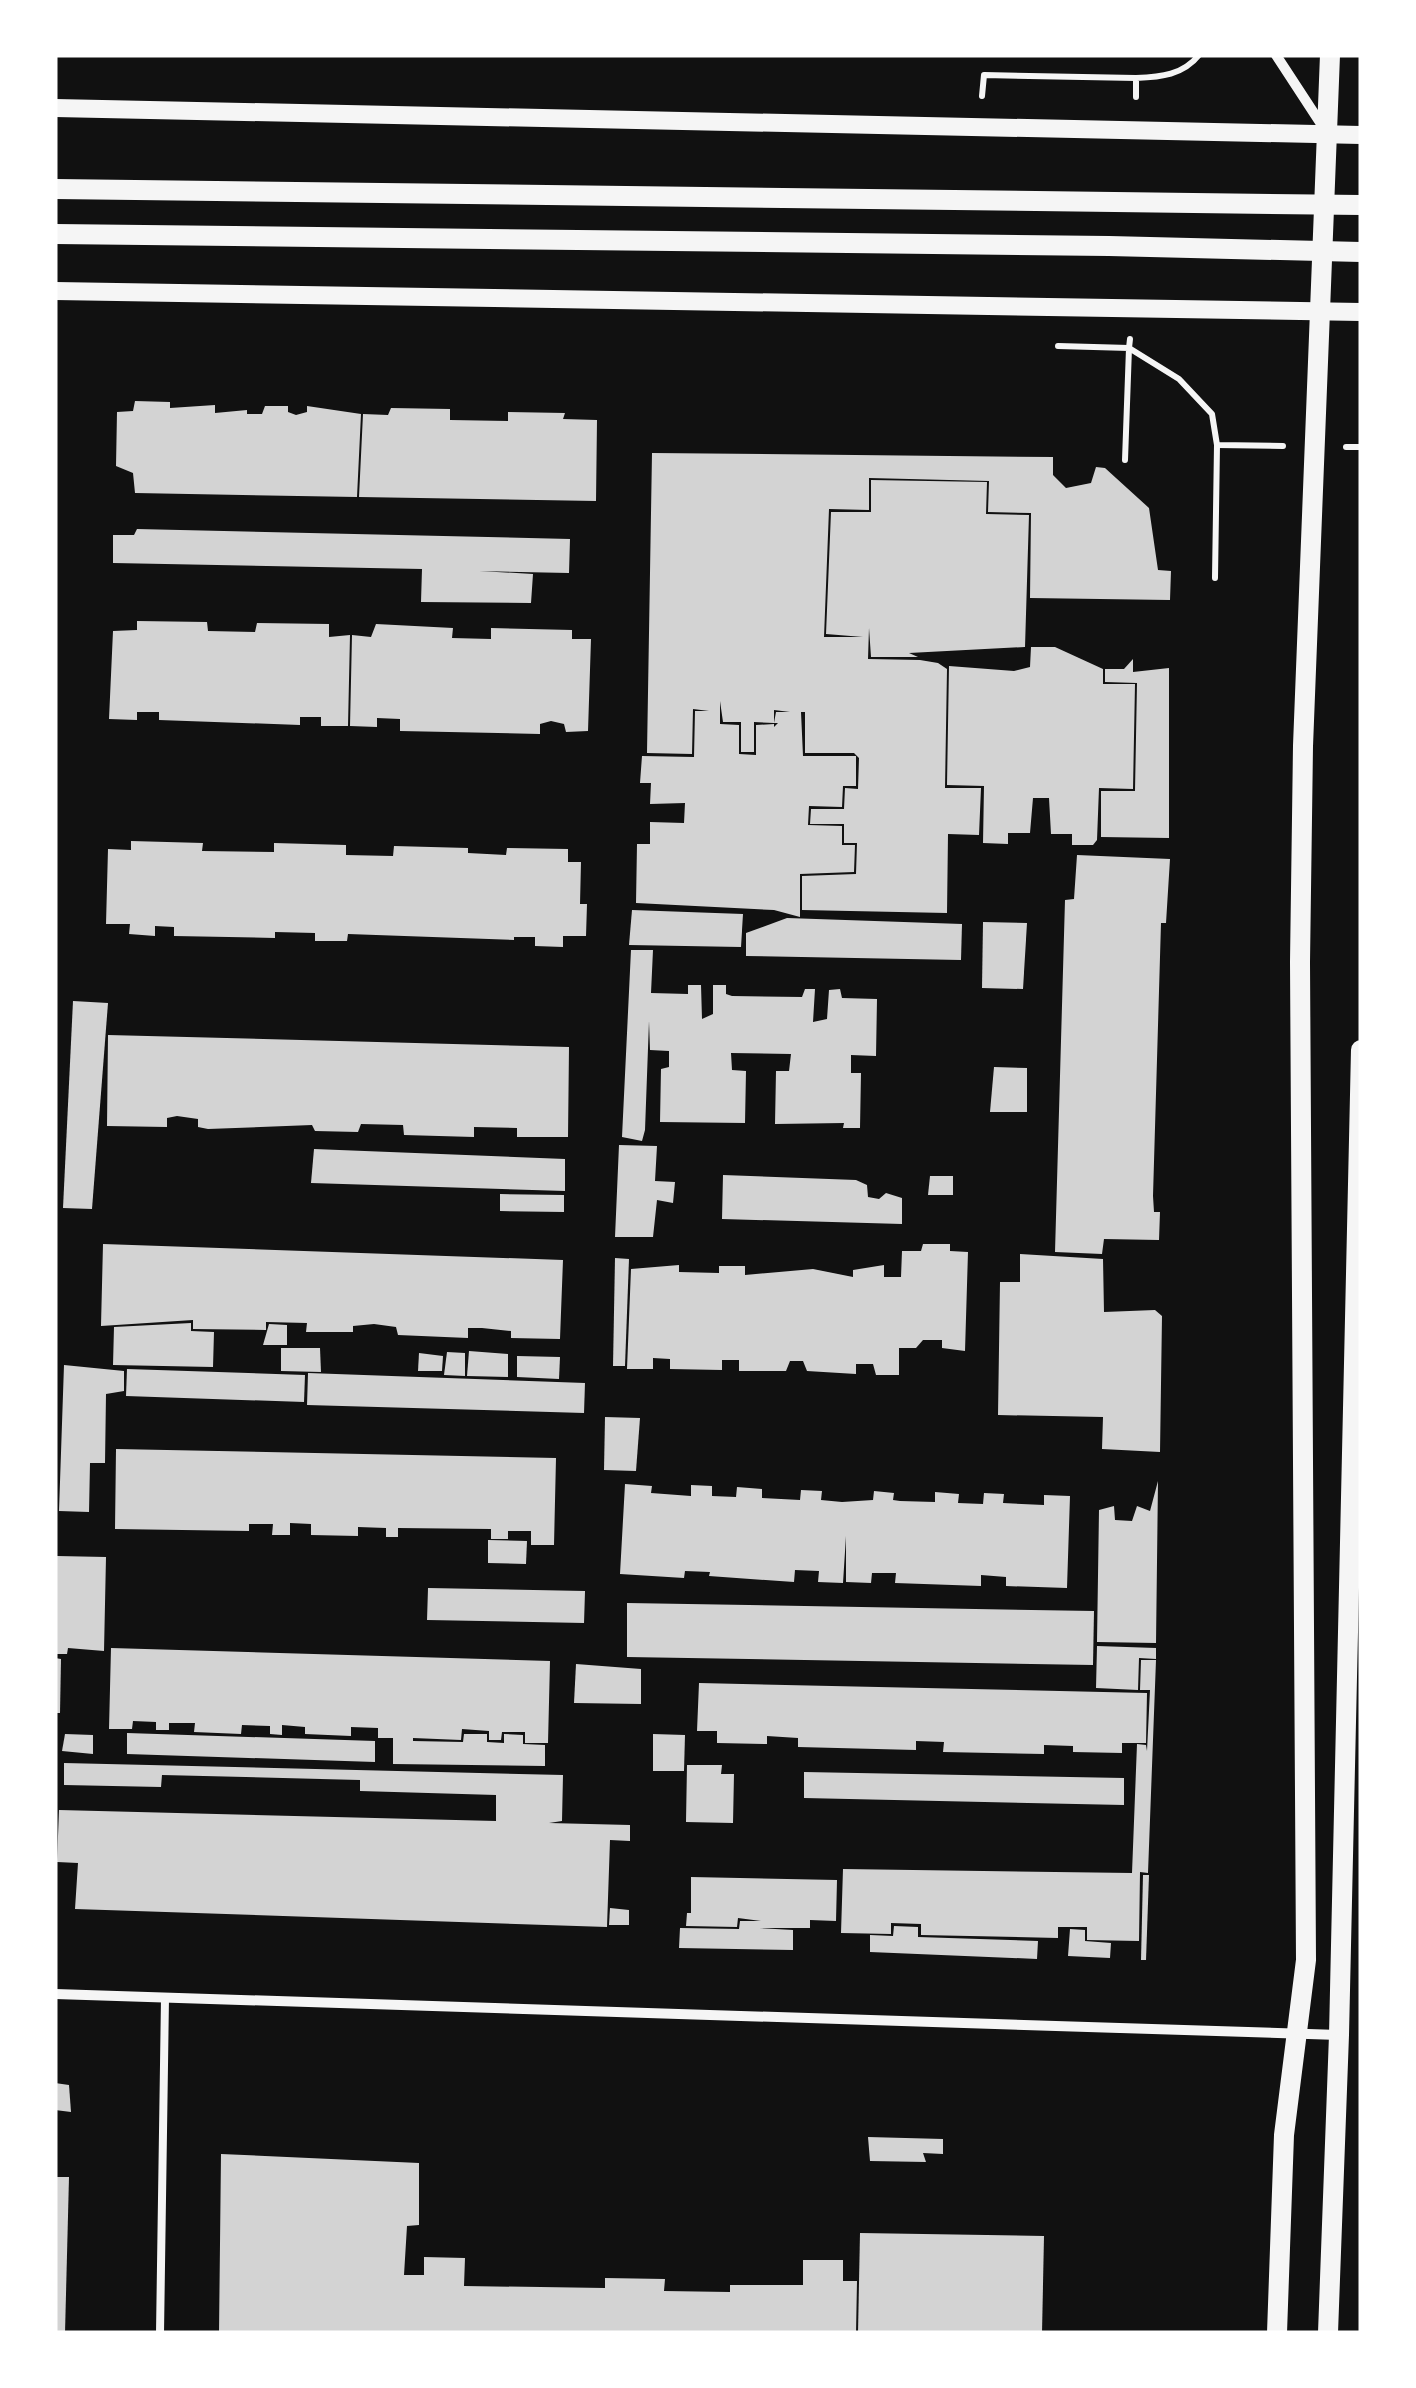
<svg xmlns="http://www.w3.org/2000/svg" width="1416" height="2388" font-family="'IBM Plex Sans',sans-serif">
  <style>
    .building { fill: #d3d3d3; fill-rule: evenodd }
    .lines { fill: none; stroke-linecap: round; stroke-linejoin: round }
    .path { stroke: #f5f5f5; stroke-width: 6 }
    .service { stroke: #f5f5f5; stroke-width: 8 }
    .minor { stroke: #f5f5f5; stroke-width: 10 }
    .tertiary { stroke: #f5f5f5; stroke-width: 18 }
    .secondary { stroke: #f5f5f5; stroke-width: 20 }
  </style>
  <rect width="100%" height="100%" fill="#111"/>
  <g class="building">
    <polygon points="135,401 170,402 170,408 215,405 215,413 247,410 247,414 262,414 265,406 288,406 288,412 296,415 307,412 307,406 361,414 357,497 135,493 133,473 116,466 117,412 133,411"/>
    <polygon points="391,408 450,409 450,420 508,421 508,412 565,413 563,419 597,420 596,501 359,497 363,414 388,415"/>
    <path d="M652,453L1053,457V475L1066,488L1091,483L1096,467L1105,468L1149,508L1158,570L1171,571L1170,600L1030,598L1031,513L988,512L989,481L869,478V510L829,509L824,637H863L826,634L831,512H871V480L987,482L986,514L1029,515L1025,647L909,653L918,657H871L869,628L868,659L920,660L938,663L947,669L945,788H981L979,835L948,834L947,913L802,910V876L856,874L857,843H844V824H810L811,809H844L845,788L858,789L859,758L854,753H805V712H801L803,756H856V786H843L842,807L809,806L808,825L842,826V845H855L854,872L800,874V917L774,910L636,903L637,844H650V822L684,823L685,803L650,804L651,783H640L642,756L694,757L695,711H709L693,709L692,754L647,753ZM720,701L723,722H741V752H754V722L774,723V710L790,712H776L774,723H778L774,727V724L756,725V755L739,754V725L720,724Z"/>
    <polygon points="137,529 570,539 569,573 479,571 533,574 531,603 421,602 422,569 113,563 113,535 134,535"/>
    <polygon points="137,621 207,622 208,631 255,632 257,623 329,624 329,637 350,635 348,726 321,726 321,717 300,717 300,725 159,720 159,712 137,712 137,720 109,719 113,631 137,630"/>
    <polygon points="376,624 453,628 452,638 491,639 491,628 572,630 572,639 591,639 588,731 566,732 564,724 551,721 540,724 540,734 400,731 400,719 377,718 377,727 350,726 352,635 371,637"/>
    <polygon points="1031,647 1055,647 1103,669 1103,684 1135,684 1133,789 1099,788 1097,840 1093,845 1072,845 1072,834 1051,834 1049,798 1033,798 1030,833 1008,833 1008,844 983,843 984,786 947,785 949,666 1014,671 1030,667"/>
    <polygon points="1133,659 1133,672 1169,668 1169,838 1101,837 1101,791 1135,791 1137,683 1105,682 1105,669 1124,669"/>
    <polygon points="131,841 203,843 202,851 274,852 274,843 346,845 346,855 393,856 394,846 468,848 468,853 506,855 507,848 568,849 568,862 581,862 580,904 587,904 586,936 563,936 563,947 535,946 535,937 514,937 514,940 348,934 347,941 315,941 315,933 275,932 275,938 174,936 174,927 155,926 155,936 129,934 130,924 106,924 108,849 131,850"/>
    <polygon points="1077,855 1170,859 1166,923 1161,923 1153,1196 1154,1212 1160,1212 1159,1240 1104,1239 1102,1254 1055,1252 1065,900 1074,899"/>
    <polygon points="632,910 743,914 741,947 629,945"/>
    <polygon points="787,918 962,924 961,960 746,956 746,933"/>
    <polygon points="983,922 1027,923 1023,989 982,988"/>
    <polygon points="631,950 653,950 651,993 688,994 688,985 701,985 702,1019 713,1014 713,985 726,985 726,994 732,996 802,997 805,989 815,989 813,1022 827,1019 829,990 840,989 842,998 877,999 876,1056 851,1055 851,1073 861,1073 860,1128 843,1128 844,1123 775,1124 776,1071 789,1071 791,1054 731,1053 732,1070 746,1071 745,1123 660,1122 661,1069 669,1067 669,1051 650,1050 649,1021 645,1130 642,1141 622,1137"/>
    <polygon points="73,1001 108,1003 92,1209 63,1208"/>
    <polygon points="108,1035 569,1047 568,1137 517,1137 517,1128 474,1127 474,1137 404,1135 403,1125 361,1124 358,1132 315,1131 312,1125 208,1129 198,1127 198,1119 177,1116 167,1118 167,1127 107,1126"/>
    <polygon points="994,1067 1027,1068 1027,1112 990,1112"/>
    <polygon points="619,1145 657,1146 655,1181 675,1182 673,1203 657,1200 653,1237 615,1237"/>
    <polygon points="314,1149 565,1159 565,1191 311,1183"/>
    <polygon points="723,1175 856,1180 867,1185 868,1197 879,1199 886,1193 902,1198 902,1224 722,1219"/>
    <polygon points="930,1176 953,1176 953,1195 928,1195"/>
    <polygon points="500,1194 564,1195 564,1212 500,1211"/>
    <polygon points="103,1244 563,1260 560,1339 511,1338 511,1331 482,1328 468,1328 468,1338 398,1335 396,1327 374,1324 353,1326 353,1332 306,1332 307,1323 266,1322 266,1330 193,1329 193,1320 101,1326"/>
    <polygon points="923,1244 950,1244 950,1251 968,1252 965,1351 942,1348 942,1340 923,1340 916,1348 899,1348 899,1375 876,1375 873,1364 856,1364 856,1374 807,1371 803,1361 790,1361 786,1371 739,1371 739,1360 722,1360 722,1370 670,1369 670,1359 653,1358 653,1369 627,1369 631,1269 679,1265 679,1272 719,1273 719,1266 745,1266 745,1275 813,1269 853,1277 853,1270 884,1265 884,1277 901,1277 902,1251 921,1251"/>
    <polygon points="1020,1254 1103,1259 1104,1312 1155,1310 1162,1316 1160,1452 1102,1449 1103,1417 998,1415 1000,1282 1020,1282"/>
    <polygon points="615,1258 629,1259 625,1366 613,1366"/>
    <polygon points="191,1323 191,1331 214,1332 213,1367 113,1365 114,1327"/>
    <polygon points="269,1324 287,1325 287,1345 263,1345"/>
    <polygon points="281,1348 320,1348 321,1372 281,1371"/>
    <polygon points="469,1351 508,1354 508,1377 467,1376"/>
    <polygon points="447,1352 465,1353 465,1376 444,1375"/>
    <polygon points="419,1353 443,1356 442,1371 418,1371"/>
    <polygon points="517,1356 560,1357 559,1379 517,1377"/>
    <polygon points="64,1365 124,1371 124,1391 106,1394 105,1463 90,1463 89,1512 59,1511"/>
    <polygon points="127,1369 305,1375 304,1402 126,1396"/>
    <polygon points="308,1373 585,1383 584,1413 307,1405"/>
    <polygon points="605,1417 640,1418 636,1471 604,1470"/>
    <polygon points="116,1449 556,1458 554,1545 531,1545 531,1531 508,1531 508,1539 491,1539 491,1529 398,1528 398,1537 386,1537 386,1528 358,1527 358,1536 311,1535 311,1524 290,1523 290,1535 272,1535 273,1524 249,1524 249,1531 115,1529"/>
    <polygon points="1158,1481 1156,1643 1097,1642 1099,1510 1114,1506 1115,1520 1132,1521 1137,1506 1150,1511"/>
    <polygon points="625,1484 652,1486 651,1493 691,1496 691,1485 712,1486 712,1496 736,1497 737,1487 762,1489 762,1498 800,1500 801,1490 822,1491 821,1500 842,1502 873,1500 874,1491 894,1493 893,1500 900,1501 935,1502 935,1492 959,1494 958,1503 983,1504 984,1493 1004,1494 1003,1503 1044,1505 1044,1495 1070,1496 1067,1588 1006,1586 1006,1577 981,1575 981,1586 895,1583 896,1573 872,1573 871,1583 846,1582 846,1536 843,1583 818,1582 819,1571 795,1570 794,1582 709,1576 710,1572 685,1571 684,1578 620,1574"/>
    <polygon points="488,1540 527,1541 526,1564 488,1563"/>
    <polygon points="57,1556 106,1557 104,1651 68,1648 67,1654 55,1654"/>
    <polygon points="428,1588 585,1591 584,1623 427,1620"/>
    <polygon points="627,1603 1094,1611 1093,1665 627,1657"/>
    <polygon points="1097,1646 1156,1648 1156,1659 1139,1658 1138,1690 1096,1688"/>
    <polygon points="111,1648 550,1661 548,1743 525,1743 525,1732 502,1732 501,1740 489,1740 489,1731 462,1729 461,1740 413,1738 413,1741 463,1742 464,1734 487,1734 487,1742 504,1743 504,1734 523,1735 523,1744 545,1745 545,1766 393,1764 393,1738 378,1738 378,1728 351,1727 351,1736 305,1734 305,1727 282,1725 282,1735 270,1734 270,1726 242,1725 241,1734 194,1732 195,1723 169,1723 169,1730 156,1730 156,1722 133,1721 132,1729 109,1729"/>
    <polygon points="55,1658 61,1659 60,1713 55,1713"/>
    <polygon points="1141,1660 1156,1660 1148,1873 1140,1872 1139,1941 1087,1940 1087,1927 1058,1927 1058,1938 921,1935 921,1924 891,1923 891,1934 841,1933 843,1869 1132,1873 1137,1744 1146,1745 1147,1751 1150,1690 1140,1690"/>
    <polygon points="576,1664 641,1669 641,1704 574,1703"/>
    <polygon points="699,1683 1147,1693 1146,1743 1122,1743 1122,1753 1073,1752 1073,1746 1044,1745 1044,1754 943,1752 944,1742 916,1741 916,1750 798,1747 798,1738 767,1736 767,1744 717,1743 717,1731 697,1731"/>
    <polygon points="127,1733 375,1741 375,1762 127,1754"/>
    <polygon points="65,1734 93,1735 93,1754 62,1751"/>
    <polygon points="653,1734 685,1735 684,1771 653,1771"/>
    <polygon points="64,1763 563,1775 562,1821 549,1823 630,1825 630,1841 610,1840 607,1927 75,1909 78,1863 57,1862 59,1810 496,1821 496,1795 360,1791 360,1780 162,1775 161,1787 64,1785"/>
    <polygon points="687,1765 722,1765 721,1774 734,1774 733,1823 686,1822"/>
    <polygon points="804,1772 1124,1778 1124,1805 804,1798"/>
    <polygon points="1143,1875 1149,1875 1146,1960 1141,1960"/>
    <polygon points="691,1877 837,1880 836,1921 810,1920 810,1928 759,1928 793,1930 793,1950 679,1948 680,1928 739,1929 740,1921 761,1921 738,1918 737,1927 686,1926 687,1913 691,1913"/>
    <polygon points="610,1908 629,1910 629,1925 609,1925"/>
    <polygon points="894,1926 918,1927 918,1937 1038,1941 1037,1959 870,1952 870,1935 893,1936"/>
    <polygon points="1070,1929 1085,1930 1085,1941 1111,1943 1110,1958 1068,1956"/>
    <polygon points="55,2083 69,2085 71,2112 55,2110"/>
    <polygon points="868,2137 943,2139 943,2154 923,2153 926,2162 870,2161"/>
    <polygon points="221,2154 419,2163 419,2225 407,2226 404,2275 424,2275 424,2257 465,2258 464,2286 605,2288 605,2278 665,2279 664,2291 730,2292 730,2285 803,2285 803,2260 843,2260 843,2281 857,2281 856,2333 219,2333"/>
    <polygon points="55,2177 69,2177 65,2333 55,2333"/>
    <polygon points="860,2233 1044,2236 1042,2333 858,2333"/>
  </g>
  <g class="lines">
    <g class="path">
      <polyline points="982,96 984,75 1136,78"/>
      <path d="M1136,97V78C1161,77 1183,75 1199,55"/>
      <polyline points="1130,339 1129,348 1179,379 1212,414 1217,445 1283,446"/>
      <polyline points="1058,346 1129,348 1125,460"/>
      <polyline points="1346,447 1361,447"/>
      <polyline points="1215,578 1217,445"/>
    </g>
    <polyline class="service" points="160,2333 165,1998"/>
    <g class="minor">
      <polyline points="1276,55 1325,130"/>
      <polyline points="55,1994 1339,2035"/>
    </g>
    <g class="tertiary">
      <polyline points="55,108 1361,135"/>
      <polyline points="55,291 1361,312"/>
    </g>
    <g class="secondary">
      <polyline points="55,189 1361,205"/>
      <polyline points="55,234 1109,246 1361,252"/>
      <polyline points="1277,2333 1284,2135 1306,1960 1300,962 1303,746 1330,55"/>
      <polyline points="1328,2333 1339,2035 1361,1050"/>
    </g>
  </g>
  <rect width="1416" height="2388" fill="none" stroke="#ffffff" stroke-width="115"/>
</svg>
